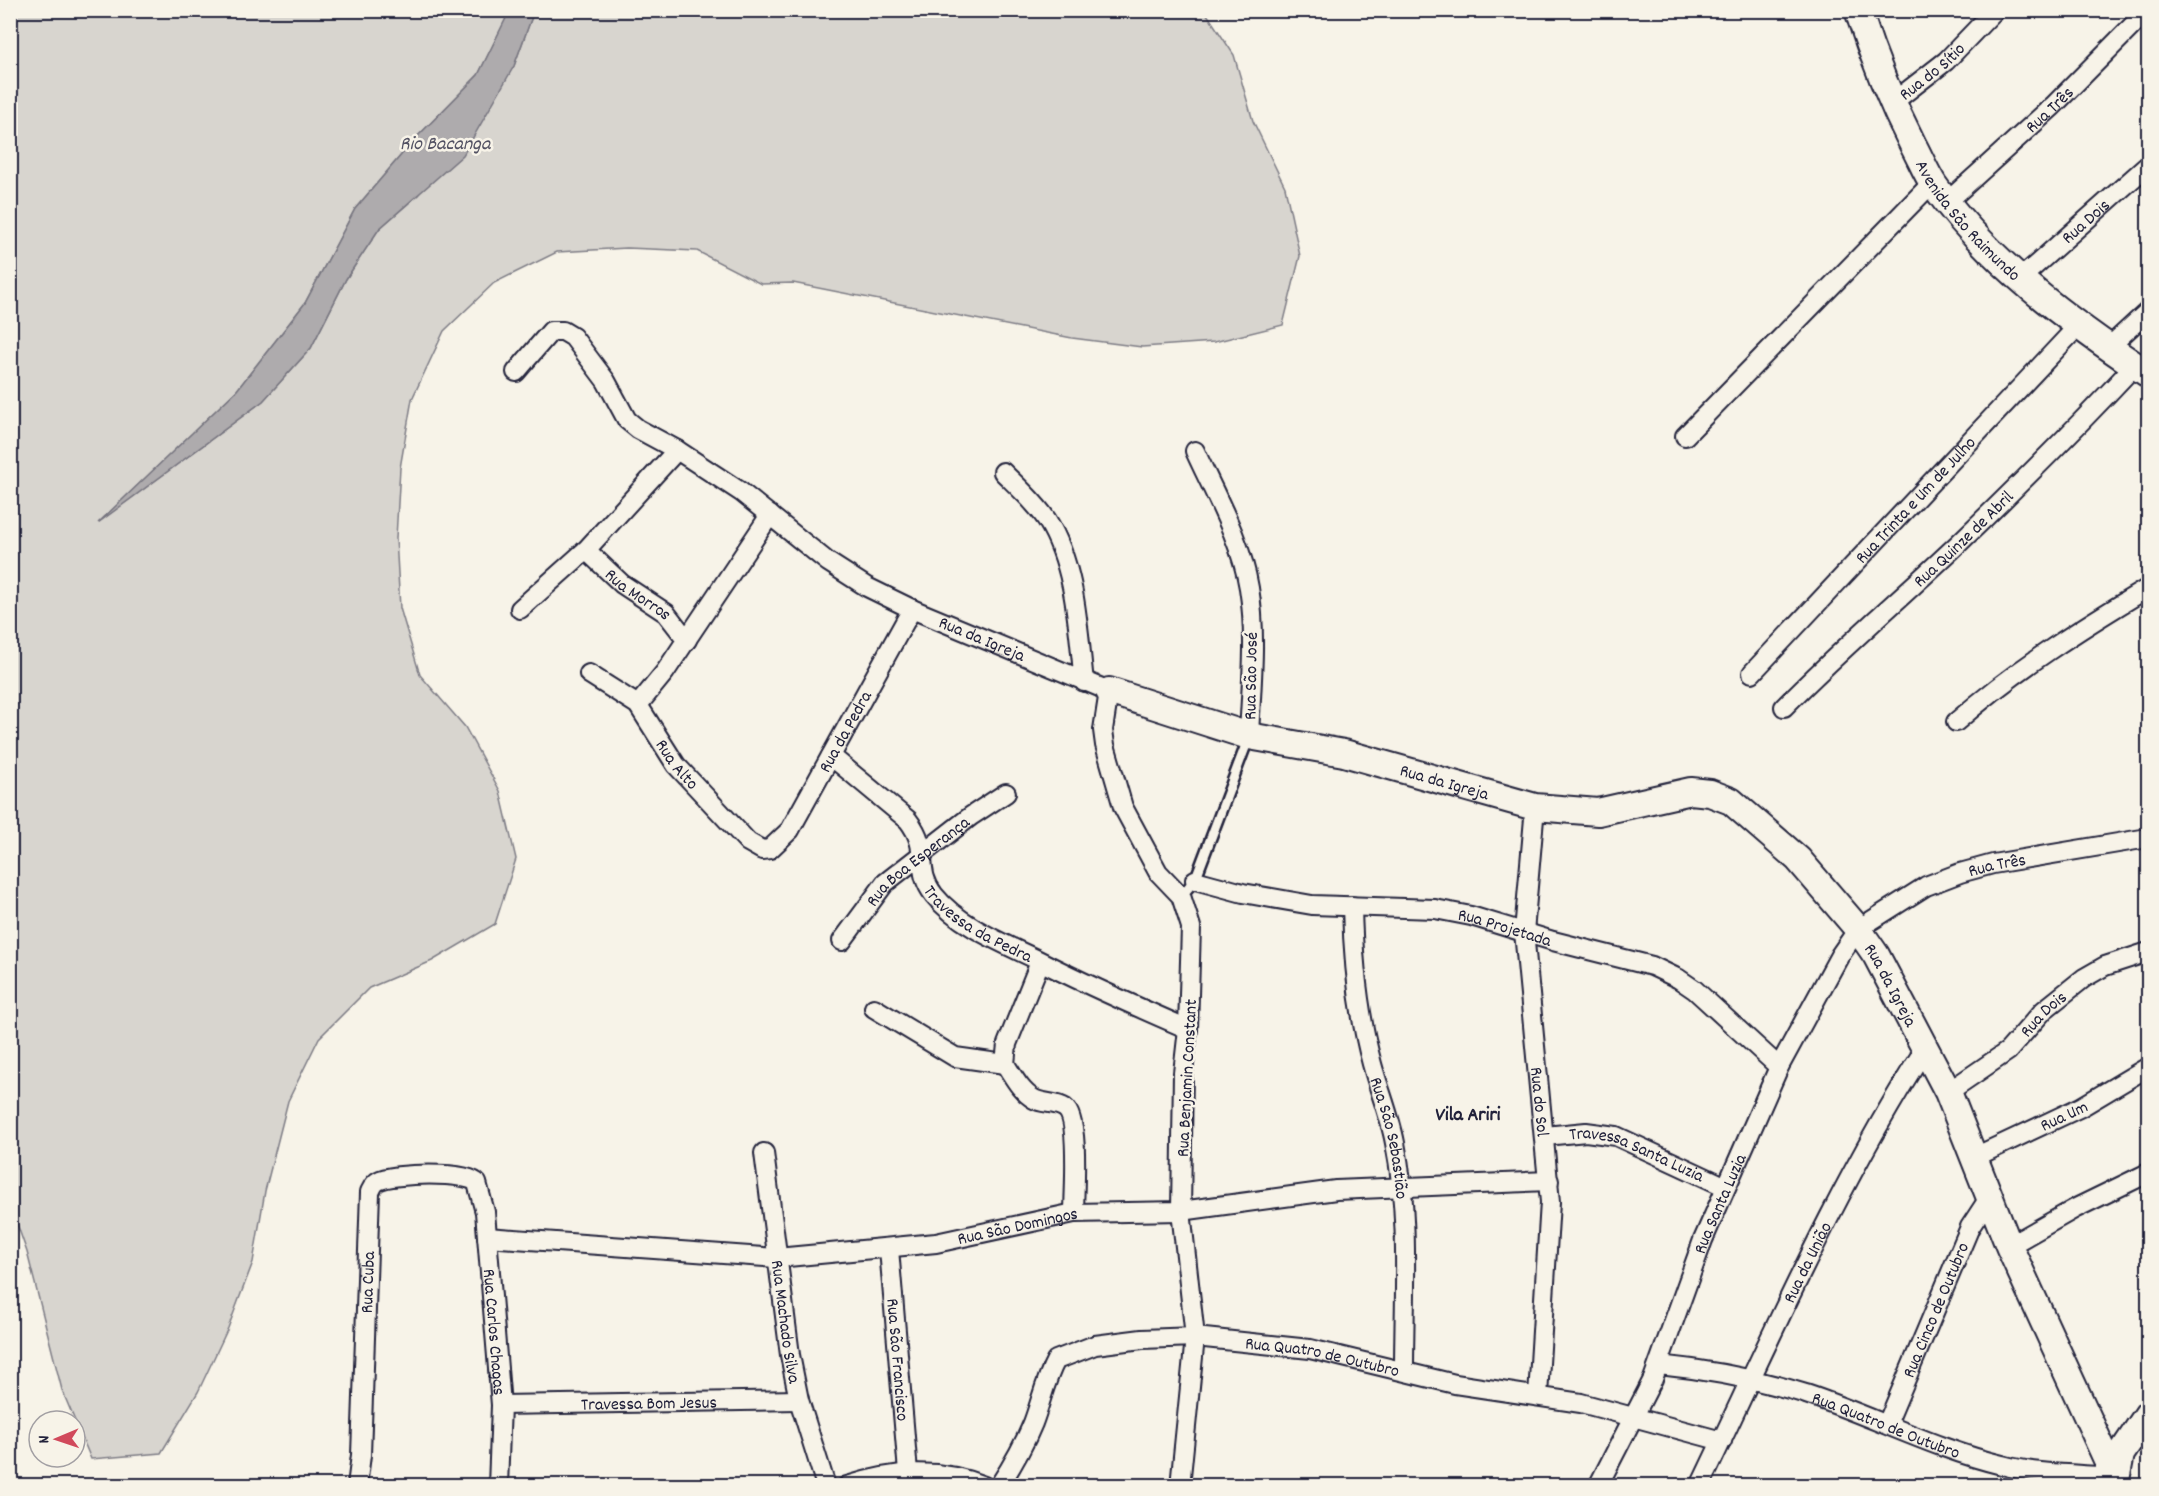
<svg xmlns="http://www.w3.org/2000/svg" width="2159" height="1496" font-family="Dekko,sans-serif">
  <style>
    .green { fill: #d8d5cf; stroke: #7d7c85; stroke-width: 1.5 }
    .water { fill: #aeabad; stroke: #76747f; stroke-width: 1.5 }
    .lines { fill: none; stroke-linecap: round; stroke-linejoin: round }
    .lane-casing { stroke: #22223b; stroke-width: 14 }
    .street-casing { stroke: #22223b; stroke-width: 22 }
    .secondary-casing { stroke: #22223b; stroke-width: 30 }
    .lane { stroke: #f7f3e8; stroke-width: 9 }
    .street { stroke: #f7f3e8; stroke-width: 18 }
    .secondary { stroke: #f7f3e8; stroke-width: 26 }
    .labels { text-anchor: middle; stroke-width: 5; stroke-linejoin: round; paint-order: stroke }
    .street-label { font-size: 18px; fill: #22223b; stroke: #f7f3e8 }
    .water-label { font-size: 20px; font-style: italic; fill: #535263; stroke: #f7f3e8 }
    .neighbourhood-label { font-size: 20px; font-weight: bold; fill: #22223b; stroke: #f7f3e8 }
  </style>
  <rect width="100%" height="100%" fill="#f7f3e8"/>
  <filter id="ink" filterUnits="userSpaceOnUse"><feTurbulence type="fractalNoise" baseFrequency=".0167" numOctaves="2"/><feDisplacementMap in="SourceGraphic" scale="12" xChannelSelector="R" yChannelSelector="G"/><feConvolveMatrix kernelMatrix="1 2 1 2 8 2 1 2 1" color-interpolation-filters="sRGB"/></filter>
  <g filter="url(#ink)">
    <polygon class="green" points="11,11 510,11 478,75 414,140 355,209 305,303 237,390 104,518 263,401 311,348 346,279 379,229 418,195 514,66 534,11 1205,11 1234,55 1253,121 1285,187 1300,256 1283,325 1214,342 1142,347 1072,338 793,283 761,284 697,251 627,248 557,252 494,283 444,331 412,399 400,468 396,538 400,608 420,675 465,727 500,791 516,859 495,924 432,961 369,988 319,1038 288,1101 265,1191 253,1262 228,1328 198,1392 161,1453 91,1459 62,1390 27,1252 11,1207"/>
    <polygon class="water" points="510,10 534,11 514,66 463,155 379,229 346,279 311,348 263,401 98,523 237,390 305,303 355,209 414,140 478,75"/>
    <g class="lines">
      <defs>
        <polyline id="lane" points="1181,896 1195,880 1249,737"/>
        <g id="street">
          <path id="s1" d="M1892,103L1946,61L1995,10"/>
          <path id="s2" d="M1947,202L2053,106L2148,10"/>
          <path id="s3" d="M2021,278L2148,165"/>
          <polyline points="2109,347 2148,311"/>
          <path id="s4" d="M516,372L551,331H563L573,337L606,381L627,420L638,429L677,450L741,492L828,562L867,587L912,609L1109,691L1103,730L1105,745L1123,807L1158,872L1181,896L1191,927L1188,1029L1183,1073L1181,1211L1195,1337L1180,1486"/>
          <polyline points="1685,436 1932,183"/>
          <path d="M1195,451C1215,495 1241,540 1249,588C1257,636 1251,688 1249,736"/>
          <path d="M1003,472C1018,487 1035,502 1047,520C1076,566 1078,629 1084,682"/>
          <path id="s5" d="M586,550L622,584L666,613L687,640"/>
          <polyline points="520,609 586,550 677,450"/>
          <path id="s6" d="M1752,673L2079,325"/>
          <path id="s7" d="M589,674L638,705L676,765L748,842L762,850L770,849L790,830L912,609"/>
          <polyline points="638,705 665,672 770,515"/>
          <path id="s8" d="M1784,707C1840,650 1900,599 1958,544C2018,486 2078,426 2135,365"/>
          <path d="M1956,722C2015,670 2081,628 2148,588"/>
          <path id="s9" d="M831,756L908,820C932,851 913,868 934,895C959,926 1003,943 1038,960C1087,985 1137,1007 1188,1029"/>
          <path id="s10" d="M1535,807L1524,932L1550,1202L1538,1396"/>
          <path id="s11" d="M1195,880L1243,893L1312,905L1435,909L1471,916L1553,941L1652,966L1679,979L1695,990L1779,1067"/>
          <path id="s12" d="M1352,906C1353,959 1358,1012 1372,1064C1379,1090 1390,1116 1395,1143C1410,1217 1404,1295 1404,1371"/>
          <path id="s13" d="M842,941L885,883L971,816L1006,793"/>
          <polyline points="874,1008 955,1057 1005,1064"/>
          <path d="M1005,1064C1013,1076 1021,1092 1034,1099C1043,1104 1056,1102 1065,1108C1080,1119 1074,1193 1074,1213"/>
          <polyline points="1005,1064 1007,1044 1040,962"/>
          <path id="s14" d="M1948,1092L2008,1051L2044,1010L2084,978L2105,966L2148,952"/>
          <path id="s15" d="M1545,1136L1586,1132L1616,1136L1726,1187"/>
          <path id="s16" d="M764,1153L790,1355L799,1400L826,1486"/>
          <path id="s17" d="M1975,1157L2081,1107L2148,1067"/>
          <path id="s18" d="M487,1237L777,1258L936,1243L1074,1213L1181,1211L1336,1190L1549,1181"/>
          <polyline points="2009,1246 2076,1208 2148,1173"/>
          <path id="s19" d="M889,1249L908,1472"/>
          <path id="s20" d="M1659,1365C1709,1370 1757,1379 1806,1394C1872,1416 1935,1449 2002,1465C2039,1475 2078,1474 2115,1477L2111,1484"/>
          <path id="s21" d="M501,1405L799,1400"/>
          <path id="s22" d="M1887,1424L1970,1227L1989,1198"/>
          <path id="s23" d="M357,1486L361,1455L370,1192C372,1188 374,1183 378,1181C392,1173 468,1171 477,1183L485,1212L501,1405L498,1486"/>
          <path d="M847,1486C894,1471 938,1467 984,1486"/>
          <path id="s24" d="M999,1486C1012,1466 1024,1445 1033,1423C1041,1402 1045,1380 1056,1360L1095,1345L1142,1339L1195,1337L1310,1349L1455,1384L1581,1403L1722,1441"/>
          <path id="s25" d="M1598,1486L1653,1379L1703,1240L1779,1067L1840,955L1858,929L1926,886L1960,873L1993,864L2148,838"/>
          <path id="s26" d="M1700,1486C1771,1338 1837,1185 1926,1047"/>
        </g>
        <g id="secondary">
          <path id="s27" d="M1858,10C1873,57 1891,102 1913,145C1920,158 1926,173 1934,185C1988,262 2071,323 2148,374"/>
          <path id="s28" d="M1109,691L1249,736L1344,753L1535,807L1598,812L1691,791L1710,793L1731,801L1798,859L1858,929L1876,955L1948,1092L2009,1246L2115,1477"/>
          <polyline points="2115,1485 2121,1454 2148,1414"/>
        </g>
      </defs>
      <use href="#lane" class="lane-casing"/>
      <use href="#street" class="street-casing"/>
      <use href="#secondary" class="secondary-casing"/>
      <use href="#lane" class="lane"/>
      <use href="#street" class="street"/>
      <use href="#secondary" class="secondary"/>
    </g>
  </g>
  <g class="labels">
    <g class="street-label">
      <text dy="6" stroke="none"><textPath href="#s1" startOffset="51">Rua do Sítio</textPath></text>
      <text dy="6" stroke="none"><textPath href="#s2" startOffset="138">Rua Três</textPath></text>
      <text dy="6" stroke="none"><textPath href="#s27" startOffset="240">Avenida São Raimundo</textPath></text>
      <text dy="6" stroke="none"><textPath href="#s3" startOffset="86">Rua Dois</textPath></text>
      <text dy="6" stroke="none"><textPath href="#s6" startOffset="238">Rua Trinta e Um de Julho</textPath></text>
      <text dy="6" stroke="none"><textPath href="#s8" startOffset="246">Rua Quinze de Abril</textPath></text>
      <text dy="6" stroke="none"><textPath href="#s5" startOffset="69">Rua Morros</textPath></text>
      <text dy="6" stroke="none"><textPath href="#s4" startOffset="596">Rua da Igreja</textPath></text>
      <text transform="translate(1250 676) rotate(-89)" y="6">Rua São José</text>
      <text dy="6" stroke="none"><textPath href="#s7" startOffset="399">Rua da Pedra</textPath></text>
      <text dy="6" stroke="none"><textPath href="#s7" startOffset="129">Rua Alto</textPath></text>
      <text dy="6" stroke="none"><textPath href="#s28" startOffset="348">Rua da Igreja</textPath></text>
      <text dy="6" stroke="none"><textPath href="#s13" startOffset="111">Rua Boa Esperança</textPath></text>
      <text dy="6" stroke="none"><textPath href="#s25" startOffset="771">Rua Três</textPath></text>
      <text dy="6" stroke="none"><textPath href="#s9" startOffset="234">Travessa da Pedra</textPath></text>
      <text dy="6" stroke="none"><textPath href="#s11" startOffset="315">Rua Projetada</textPath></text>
      <text dy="6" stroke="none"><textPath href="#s28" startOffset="888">Rua da Igreja</textPath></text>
      <text dy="6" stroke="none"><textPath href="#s14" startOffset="124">Rua Dois</textPath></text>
      <text transform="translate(1186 1078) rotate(-87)" y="6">Rua Benjamin Constant</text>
      <text dy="6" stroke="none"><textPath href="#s10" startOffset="296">Rua do Sol</textPath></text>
      <text dy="6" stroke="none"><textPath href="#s17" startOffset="98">Rua Um</textPath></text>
      <text dy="6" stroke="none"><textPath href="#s12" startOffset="236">Rua São Sebastião</textPath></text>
      <text dy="6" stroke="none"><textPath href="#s15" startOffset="96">Travessa Santa Luzia</textPath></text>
      <text dy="6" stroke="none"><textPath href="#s25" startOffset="308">Rua Santa Luzia</textPath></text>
      <text dy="6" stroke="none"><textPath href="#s18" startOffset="534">Rua São Domingos</textPath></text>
      <text dy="6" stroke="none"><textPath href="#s26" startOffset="248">Rua da União</textPath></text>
      <text dy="6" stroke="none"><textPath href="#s23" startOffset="204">Rua Cuba</textPath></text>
      <text dy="6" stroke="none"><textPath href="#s22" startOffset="124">Rua Cinco de Outubro</textPath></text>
      <text dy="6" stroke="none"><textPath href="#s16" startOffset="170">Rua Machado Silva</textPath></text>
      <text dy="6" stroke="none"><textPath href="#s23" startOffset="560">Rua Carlos Chagas</textPath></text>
      <text dy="6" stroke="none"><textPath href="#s24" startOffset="410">Rua Quatro de Outubro</textPath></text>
      <text dy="6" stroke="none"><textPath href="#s19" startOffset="111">Rua São Francisco</textPath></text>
      <text dy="6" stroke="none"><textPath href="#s21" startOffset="148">Travessa Bom Jesus</textPath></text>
      <text dy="6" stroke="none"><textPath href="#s20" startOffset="236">Rua Quatro de Outubro</textPath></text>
    </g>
    <g class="water-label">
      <text x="445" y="149">Rio Bacanga</text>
    </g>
    <g class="neighbourhood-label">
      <text x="1468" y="1120">Vila Ariri</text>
    </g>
  </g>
  <rect width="2159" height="1496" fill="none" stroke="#f7f3e8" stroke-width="36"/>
  <rect x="18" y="18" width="2123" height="1460" fill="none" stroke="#22223b" stroke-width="2" filter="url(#ink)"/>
  <g transform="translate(57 1439) rotate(268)"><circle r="28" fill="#f7f3e8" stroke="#a29fa3" stroke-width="1.5"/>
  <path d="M0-4.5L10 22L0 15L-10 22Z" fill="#d1495b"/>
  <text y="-9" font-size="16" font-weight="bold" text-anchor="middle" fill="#22223b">N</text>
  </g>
</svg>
